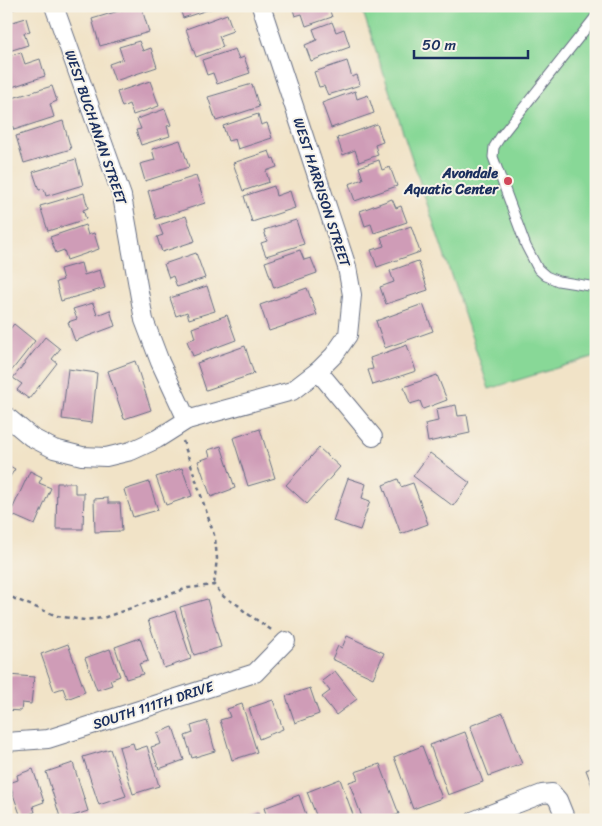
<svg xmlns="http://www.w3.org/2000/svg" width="602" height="826" font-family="Sriracha,sans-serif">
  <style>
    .garden { fill: #88d897; stroke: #52847a }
    .building { fill: #cf9cb7 }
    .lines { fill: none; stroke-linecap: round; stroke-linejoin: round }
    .lane-casing { stroke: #666e83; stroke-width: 11 }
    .street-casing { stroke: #666e83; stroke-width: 20 }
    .path { stroke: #666e83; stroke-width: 2.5; stroke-dasharray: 4 4; stroke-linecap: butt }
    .lane { stroke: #fff; stroke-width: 9 }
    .street { stroke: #fff; stroke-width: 18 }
    .poi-dot { fill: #d1495b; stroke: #f7f3e8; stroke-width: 2 }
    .labels { text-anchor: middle; stroke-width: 4; stroke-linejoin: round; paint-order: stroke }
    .street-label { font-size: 14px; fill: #1b2f5e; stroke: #f7f3e8 }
    .poi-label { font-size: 14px; font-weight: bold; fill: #1b2f5e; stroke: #f7f3e8; text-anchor: end }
  </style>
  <rect width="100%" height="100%" fill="#f7f3e8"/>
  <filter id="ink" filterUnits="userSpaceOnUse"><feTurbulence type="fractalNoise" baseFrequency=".02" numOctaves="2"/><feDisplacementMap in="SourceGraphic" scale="10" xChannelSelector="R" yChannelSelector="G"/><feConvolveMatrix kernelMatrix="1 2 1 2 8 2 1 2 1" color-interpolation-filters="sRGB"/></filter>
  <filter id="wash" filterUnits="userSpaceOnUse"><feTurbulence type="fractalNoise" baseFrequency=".0096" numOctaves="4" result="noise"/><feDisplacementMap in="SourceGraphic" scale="20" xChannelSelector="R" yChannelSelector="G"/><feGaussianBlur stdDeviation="1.12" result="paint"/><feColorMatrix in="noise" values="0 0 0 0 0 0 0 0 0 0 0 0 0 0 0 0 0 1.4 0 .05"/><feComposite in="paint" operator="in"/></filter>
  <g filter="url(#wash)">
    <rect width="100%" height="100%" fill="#f1e3c7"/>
    <polygon class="garden" points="361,6 596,6 596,356 489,389"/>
    <g id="blocks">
      <g class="building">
        <polygon points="6,6 22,6 6,12"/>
        <polygon points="135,6 141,6 149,32 100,46 92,19"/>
        <polygon points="179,6 215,6 216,7 183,18"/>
        <polygon points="292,6 328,6 332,17 306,26 302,14 295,16"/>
        <polygon points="227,14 233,31 219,36 223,47 196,57 186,29"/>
        <polygon points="26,18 30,32 24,33 28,45 6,52 6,24"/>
        <polygon points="332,22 336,32 344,29 350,47 311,61 305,45 317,40 313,29"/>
        <polygon points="139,41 143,51 151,48 157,67 115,81 109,64 123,59 119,47"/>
        <polygon points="235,49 239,59 244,57 250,73 217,84 213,73 207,75 202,60"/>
        <polygon points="21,52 25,64 40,59 45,76 6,89 6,57"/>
        <polygon points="347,61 352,77 357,75 360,85 328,95 324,86 319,87 314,72"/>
        <polygon points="150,81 159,106 133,115 129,104 122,107 117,92"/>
        <polygon points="252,84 259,107 216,121 208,97"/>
        <polygon points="52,86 57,101 50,104 54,117 14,130 6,107 6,100"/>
        <polygon points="355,91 357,99 368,95 374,113 331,128 322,103"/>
        <polygon points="165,109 171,125 167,126 170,136 141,145 136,130 141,129 137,119"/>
        <polygon points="258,114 261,125 267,123 272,138 238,149 235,139 228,141 223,126"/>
        <polygon points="63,121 71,149 24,163 16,136"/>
        <polygon points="377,124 383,142 375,145 378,155 359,162 355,150 343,155 337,138"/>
        <polygon points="180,140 189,167 145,181 140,164 155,160 152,149"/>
        <polygon points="269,151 272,159 274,158 277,167 266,171 269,182 243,191 233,163"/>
        <polygon points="76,159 83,185 46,196 44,189 39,190 33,172"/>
        <polygon points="379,160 382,170 390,167 397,186 355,201 349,184 363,179 359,167"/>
        <polygon points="196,176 205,203 156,219 148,191"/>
        <polygon points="274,186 276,196 290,191 295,208 252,222 244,196"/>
        <polygon points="84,193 88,208 83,210 86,219 48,231 40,206"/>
        <polygon points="392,199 396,208 401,206 407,222 374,233 371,224 365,226 360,211"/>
        <polygon points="186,216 195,241 162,252 157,237 163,235 159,225"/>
        <polygon points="296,220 304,244 266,256 261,243 267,241 264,230"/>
        <polygon points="85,225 88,235 94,233 99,249 67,260 64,250 56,253 50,237"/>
        <polygon points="411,226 420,252 377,267 371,250 384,246 381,237"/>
        <polygon points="300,250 304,260 311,258 317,273 274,288 265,262"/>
        <polygon points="196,253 205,278 177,287 173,276 169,278 164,264"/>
        <polygon points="418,261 428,290 386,304 380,287 394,282 390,271"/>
        <polygon points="81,263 84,275 100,270 105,288 61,301 56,282 63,280 60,269"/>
        <polygon points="207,286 215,311 189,319 187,312 176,316 170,298"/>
        <polygon points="307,288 317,315 269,331 260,305"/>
        <polygon points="93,303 97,315 110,310 115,326 75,341 68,322 77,319 73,309"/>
        <polygon points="423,304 433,331 385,348 376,321"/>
        <polygon points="227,315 236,340 193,356 187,341 195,338 192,328"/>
        <polygon points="14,324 35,341 9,374 6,372 6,334"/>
        <polygon points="45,337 60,349 52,359 57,363 29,399 17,390 22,384 13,378"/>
        <polygon points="407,345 416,371 373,385 368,370 373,369 370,358"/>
        <polygon points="245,346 254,374 206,390 197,363"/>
        <polygon points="135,361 151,410 124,419 108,371"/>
        <polygon points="68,369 97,373 92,423 62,419"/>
        <polygon points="437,375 447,400 423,409 420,401 410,404 404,387"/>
        <polygon points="456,405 458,416 467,415 470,433 428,442 425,424 438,421 436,409"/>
        <polygon points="260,429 275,478 248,486 233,438"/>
        <polygon points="221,446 235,488 211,497 198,461 210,457 208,450"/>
        <polygon points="319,448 340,467 307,504 286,485"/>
        <polygon points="430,453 470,483 453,506 413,476"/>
        <polygon points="6,464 15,469 6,483"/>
        <polygon points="182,468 192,496 166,505 156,477"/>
        <polygon points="30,471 42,477 39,483 51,488 35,525 10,514"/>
        <polygon points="348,478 366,484 362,498 370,501 360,530 333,521"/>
        <polygon points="398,479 401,487 413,483 428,524 401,534 383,485"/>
        <polygon points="149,482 158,510 133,517 124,490"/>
        <polygon points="57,483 75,483 75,493 84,493 83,529 56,529"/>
        <polygon points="108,498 108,503 120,503 122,531 95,532 94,499"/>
        <polygon points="207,599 221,647 194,655 180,607"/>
        <polygon points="175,611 191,659 164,668 148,620"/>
        <polygon points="347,636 384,653 373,678 332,659 338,646 342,648"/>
        <polygon points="140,638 148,661 139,664 143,674 126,679 115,647"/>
        <polygon points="68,644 85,692 67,699 63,688 54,691 41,654"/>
        <polygon points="110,649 120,676 110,680 112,685 97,690 85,658"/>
        <polygon points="335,671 357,699 336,715 322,697 330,691 322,681"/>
        <polygon points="8,675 34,677 31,704 22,703 21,711 6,710"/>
        <polygon points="310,688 319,714 295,723 286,696"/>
        <polygon points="273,700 283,729 259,739 249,708"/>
        <polygon points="242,704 257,752 232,760 220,720 230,717 227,709"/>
        <polygon points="503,713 522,764 489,776 470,726"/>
        <polygon points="207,721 215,751 192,758 185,736 193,733 191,726"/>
        <polygon points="173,727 184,760 159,769 151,747 161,744 157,733"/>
        <polygon points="465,732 483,782 448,795 430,745"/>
        <polygon points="133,743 135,750 147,746 159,786 133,794 119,747"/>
        <polygon points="422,746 442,798 413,809 394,757"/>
        <polygon points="110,749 126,796 99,805 83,757"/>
        <polygon points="73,763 88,811 61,820 46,772"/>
        <polygon points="380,764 399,814 382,820 363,820 349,782 358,779 355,772"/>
        <polygon points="596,766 596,796 586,770"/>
        <polygon points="33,769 44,802 33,806 35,812 21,817 9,783 18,780 17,775"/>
        <polygon points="340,779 355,820 318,820 307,792"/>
        <polygon points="299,795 308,820 268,820 264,808"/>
        <polygon points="258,813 260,820 240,820"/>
      </g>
    </g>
  </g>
  <g filter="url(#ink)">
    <use href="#blocks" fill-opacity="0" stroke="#666e83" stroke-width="1"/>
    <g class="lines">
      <defs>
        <polyline id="lane" points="596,16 501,136 494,147 493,157 526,246 538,269 546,276 558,281 596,287"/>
        <g id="street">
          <polyline points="54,6 122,196 144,320 160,362 187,420"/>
          <polyline points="318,371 373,437"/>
          <polyline points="6,416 31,437 54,449 82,456 106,457 131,451 157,439 187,420 292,391 318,371 334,355 348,335 352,295 347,267 261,6"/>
          <polyline points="6,742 48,739 255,673 286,641"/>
          <polyline points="475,820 542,794 552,793 558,800 566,820"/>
        </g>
      </defs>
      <use href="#lane" class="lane-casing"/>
      <use href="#street" class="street-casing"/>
      <g class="path">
        <polyline points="183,441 215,538 217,558 214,585"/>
        <polyline points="6,593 15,599 57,616 84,620 103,618 188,588 214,585 224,597 238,605 245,612 273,631"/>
      </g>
      <use href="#lane" class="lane"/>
      <use href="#street" class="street"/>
    </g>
  </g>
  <circle class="poi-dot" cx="508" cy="181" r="5"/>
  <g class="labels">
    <g class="street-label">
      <text transform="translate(96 127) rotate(71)" y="5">WEST BUCHANAN STREET</text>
      <text transform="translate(322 192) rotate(72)" y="5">WEST HARRISON STREET</text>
      <text transform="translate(153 705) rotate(-18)" y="5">SOUTH 111TH DRIVE</text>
    </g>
    <g class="poi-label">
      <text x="498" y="178">Avondale<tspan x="498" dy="16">Aquatic Center</tspan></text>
    </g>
  </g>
  <rect width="602" height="826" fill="none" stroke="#f7f3e8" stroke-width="25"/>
  <path d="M414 50v8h114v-8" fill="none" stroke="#1b2f5e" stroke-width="2.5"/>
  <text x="422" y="50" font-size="15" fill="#1b2f5e" stroke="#f7f3e8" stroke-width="4" paint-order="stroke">50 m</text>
</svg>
